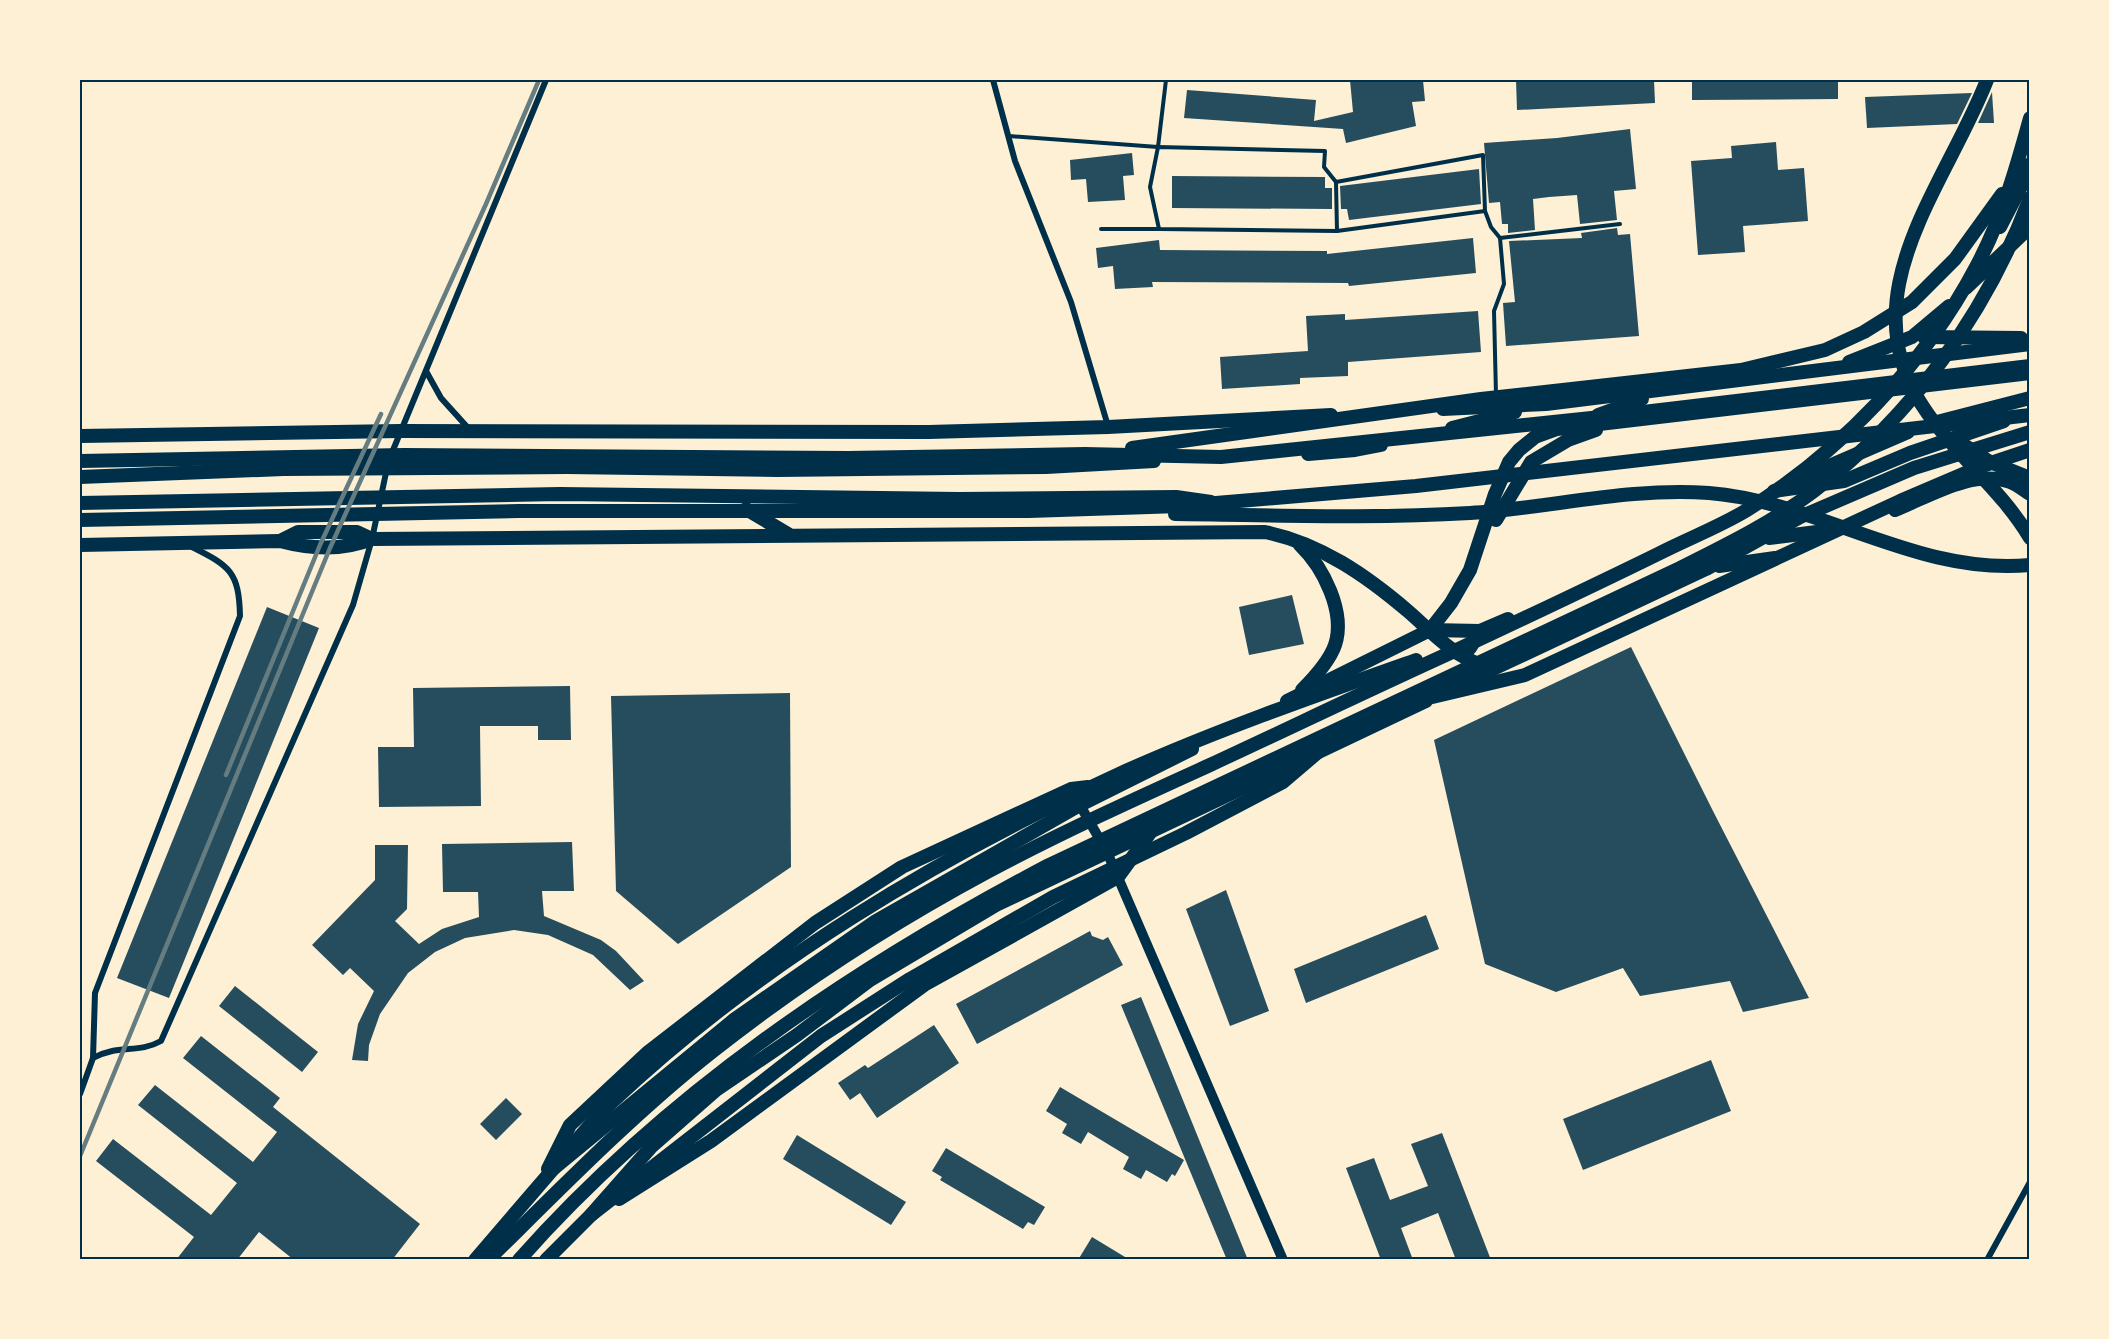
<svg xmlns="http://www.w3.org/2000/svg" width="2109" height="1339" font-family="Jost,sans-serif">
  <style>
    .building { fill: #264d5e }
    .lines { fill: none; stroke-linecap: round; stroke-linejoin: round }
    .service { stroke: #003049; stroke-width: 4 }
    .minor { stroke: #003049; stroke-width: 6 }
    .tertiary { stroke: #003049; stroke-width: 10 }
    .primary { stroke: #003049; stroke-width: 14 }
    .trunk { stroke: #003049; stroke-width: 14 }
    .rail { stroke: #657d81; stroke-width: 4.5 }
    .neatline { fill: none; stroke: #003049; stroke-width: 2 }
  </style>
  <rect width="100%" height="100%" fill="#fdf0d5"/>
  <g class="building">
    <polygon points="1350,80 1423,80 1425,101 1412,102 1416,126 1346,143 1343,129 1184,118 1187,90 1316,100 1314,121 1353,112"/>
    <polygon points="1516,80 1654,80 1655,103 1517,110"/>
    <polygon points="1692,80 1838,80 1838,99 1692,100"/>
    <polygon points="1992,92 1994,123 1978,123"/>
    <polygon points="1972,93 1957,124 1867,128 1865,97"/>
    <polygon points="1630,129 1636,189 1614,191 1617,220 1580,224 1577,195 1549,197 1533,199 1535,230 1508,233 1508,224 1502,224 1500,202 1489,203 1484,143 1557,138"/>
    <polygon points="1776,142 1778,170 1804,168 1808,221 1743,226 1745,252 1698,255 1691,161 1732,158 1731,146"/>
    <polygon points="1132,153 1134,175 1123,176 1125,200 1088,202 1086,179 1071,180 1070,160"/>
    <polygon points="1479,169 1481,204 1349,220 1347,209 1341,209 1340,186"/>
    <polygon points="1172,176 1325,177 1325,188 1332,188 1332,209 1172,208"/>
    <polygon points="1617,228 1618,235 1630,234 1639,336 1506,346 1503,303 1515,302 1509,241 1582,238 1581,233"/>
    <polygon points="1473,238 1476,273 1349,286 1348,283 1152,282 1153,287 1115,289 1113,266 1098,268 1096,248 1159,240 1160,250 1327,251 1327,254"/>
    <polygon points="1478,311 1481,352 1348,362 1348,376 1300,378 1300,384 1222,389 1220,357 1308,351 1306,316 1345,314 1345,320"/>
    <polygon points="1292,595 1304,644 1249,655 1239,607"/>
    <polygon points="267,607 319,628 169,998 117,978"/>
    <polygon points="1631,647 1714,813 1809,998 1743,1012 1730,981 1640,996 1623,968 1556,992 1485,964 1434,740"/>
    <polygon points="570,686 571,740 538,740 538,726 480,726 481,806 379,807 378,747 414,747 413,688"/>
    <polygon points="790,693 791,867 678,944 616,891 611,696"/>
    <polygon points="572,842 574,891 542,891 544,916 601,940 616,951 644,981 630,990 593,955 548,935 514,930 465,938 435,952 408,973 380,1014 369,1045 368,1061 352,1060 358,1024 374,991 350,968 343,975 312,945 375,880 375,845 408,845 407,909 395,921 419,944 442,929 479,917 478,892 443,892 442,844"/>
    <polygon points="1226,890 1269,1011 1230,1026 1186,909"/>
    <polygon points="1426,915 1439,949 1306,1003 1294,969"/>
    <polygon points="1090,931 1092,936 1103,940 1108,937 1123,965 977,1044 956,1004"/>
    <polygon points="235,986 318,1052 302,1072 219,1006"/>
    <polygon points="1141,997 1248,1260 1227,1260 1121,1005"/>
    <polygon points="934,1025 959,1063 877,1118 860,1093 850,1100 838,1083 865,1065 868,1068"/>
    <polygon points="201,1036 280,1098 273,1107 420,1224 392,1260 294,1260 259,1232 237,1260 176,1260 194,1237 96,1161 113,1139 211,1215 237,1183 138,1105 155,1085 253,1162 277,1132 183,1058"/>
    <polygon points="1711,1060 1731,1111 1583,1170 1563,1119"/>
    <polygon points="1060,1087 1184,1160 1175,1176 1172,1174 1167,1182 1146,1170 1141,1179 1123,1169 1129,1157 1088,1132 1081,1144 1062,1133 1067,1124 1046,1111"/>
    <polygon points="506,1098 522,1114 496,1140 480,1124"/>
    <polygon points="1442,1133 1491,1260 1456,1260 1438,1213 1401,1228 1413,1260 1381,1260 1346,1168 1374,1158 1390,1200 1428,1186 1411,1144"/>
    <polygon points="797,1135 906,1202 891,1225 783,1159"/>
    <polygon points="946,1148 1045,1207 1034,1225 1028,1222 1023,1229 940,1180 942,1177 932,1171"/>
    <polygon points="1092,1237 1130,1260 1078,1260"/>
  </g>
  <g class="lines">
    <g class="service">
      <polyline points="1009,136 1158,147 1166,80"/>
      <polyline points="1336,182 1337,231 1485,211"/>
      <polyline points="1101,229 1159,229"/>
      <polyline points="1337,231 1159,229 1150,187 1158,147 1325,151 1324,167 1336,182 1483,155 1485,211 1491,227 1500,238 1504,284 1494,311 1496,395"/>
      <polyline points="1500,238 1620,224"/>
    </g>
    <g class="minor">
      <polyline points="993,80 1015,161 1071,302 1108,426"/>
      <polyline points="426,371 441,398 469,429"/>
      <polyline points="391,455 546,80"/>
      <path d="M93,1058C118,1044 138,1054 161,1041L353,605L372,539L387,468"/>
      <path d="M80,1094L93,1058L95,993L240,616C239,572 230,566 192,547"/>
      <polyline points="1987,1260 2030,1182"/>
    </g>
    <polyline class="tertiary" points="1077,800 1107,852 1283,1260"/>
    <g class="primary">
      <polyline points="2000,227 2025,179 2030,164"/>
      <polyline points="1966,288 2030,227"/>
      <polyline points="1924,337 2021,338"/>
      <polyline points="1849,362 1912,337 1949,306"/>
      <polyline points="1443,409 1546,404 2030,344"/>
      <polyline points="1598,415 1642,399"/>
      <polyline points="1937,422 2030,398"/>
      <polyline points="1452,428 1515,412"/>
      <polyline points="80,436 400,431 929,432 1108,427 1331,415"/>
      <polyline points="1308,454 1355,450 1381,445"/>
      <polyline points="80,477 283,469 567,467 777,470 1046,467 1154,461"/>
      <polyline points="1790,483 1908,432"/>
      <polyline points="1774,491 1844,481 1910,453 2004,421"/>
      <polyline points="80,503 560,494 959,499 1176,497 1211,502"/>
      <polyline points="746,509 788,534"/>
      <path d="M1895,510C1930,496 1972,469 2010,482C2017,484 2023,490 2030,494"/>
      <polyline points="1496,520 1531,462 1568,440 1596,430"/>
      <polyline points="1769,538 1833,530"/>
      <polyline points="280,541 298,532 357,532 372,539"/>
      <path d="M80,545L280,541C310,549 342,551 372,539L1265,532C1320,543 1367,576 1409,612C1433,633 1453,656 1484,666"/>
      <path d="M1300,545C1323,567 1346,612 1335,645C1329,662 1314,678 1302,690"/>
      <polyline points="1719,566 1775,558"/>
      <polyline points="1430,630 1480,631"/>
      <polyline points="1470,648 1480,631 1508,619"/>
      <polyline points="1446,691 1706,569 1800,517 1914,468 2030,432"/>
      <polyline points="1287,701 1430,630 1451,603 1470,570 1495,494 1509,462 1519,450 1535,437 1557,429 2030,373"/>
      <polyline points="548,1169 570,1125 647,1053 815,923 902,867 1071,789 1088,787"/>
      <polyline points="619,1199 711,1141 924,985 1118,877 1150,833"/>
      <polyline points="475,1260 554,1168 735,1019 876,921 1080,805 1192,749"/>
      <polyline points="546,1260 591,1215 651,1147 716,1090 797,1035 870,980 996,905 1426,701"/>
    </g>
    <g class="trunk">
      <path d="M1987,80C1945,188 1844,298 1928,414C1959,458 2003,492 2030,538"/>
      <polyline points="1955,439 1990,462 2030,478"/>
      <polyline points="1132,448 1481,399 1741,370 1825,350 1864,332 1912,302 1955,259 2002,194"/>
      <polyline points="80,461 404,455 848,458 1085,454 1221,457 1601,417 2030,366"/>
      <path d="M1175,514C1273,515 1372,519 1470,513C1550,508 1629,487 1709,493C1820,502 1917,576 2030,565"/>
      <polyline points="80,520 519,511 1029,511 1180,506 1416,486 2030,415"/>
      <polyline points="1407,703 1525,675 1900,501 1982,466 2030,450"/>
      <path d="M554,1168C572,1146 590,1123 611,1103C759,963 937,858 1121,773C1217,730 1317,695 1416,660"/>
      <polyline points="591,1215 821,1036 910,979 1053,897 1186,833 1283,782 1338,735"/>
      <path d="M488,1260C561,1188 633,1114 713,1051C798,984 892,923 987,872C1060,833 1135,799 1210,765C1294,726 1377,686 1461,648C1527,617 1593,586 1658,554C1687,539 1719,527 1747,510C1840,452 1925,364 1976,267C2001,221 2016,169 2030,118"/>
      <path d="M519,1260C667,1093 853,968 1049,865L1680,568C1726,545 1773,522 1814,491C1913,415 1986,314 2030,198"/>
    </g>
    <g class="rail">
      <polyline points="226,775 320,545 381,414"/>
      <polyline points="80,1156 330,548 486,204 539,80"/>
    </g>
  </g>
  <rect width="2109" height="1339" fill="none" stroke="#fdf0d5" stroke-width="162"/>
  <rect x="81" y="81" width="1947" height="1177" class="neatline"/>
</svg>
